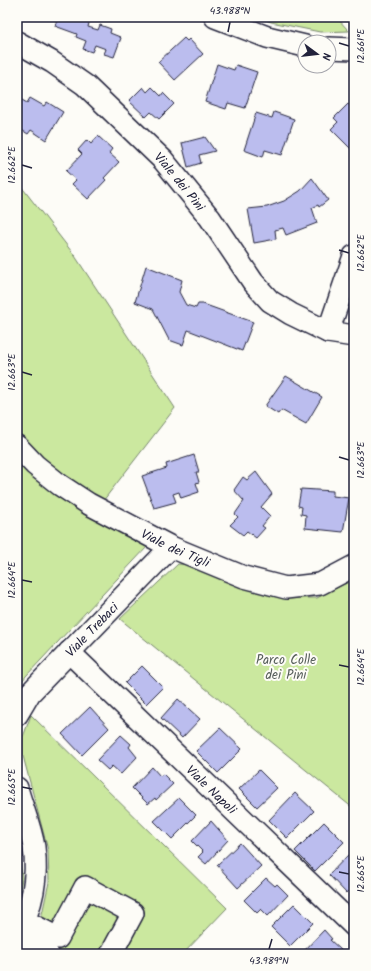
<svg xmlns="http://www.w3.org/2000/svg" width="371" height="971" font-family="Kalam,sans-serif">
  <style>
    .green { fill: #cbe89f; stroke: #76856d }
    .building { fill: #bbbdee; stroke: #22223b }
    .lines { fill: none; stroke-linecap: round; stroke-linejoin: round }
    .minor-casing { stroke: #22223b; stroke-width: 24 }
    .minor { stroke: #fdfcf7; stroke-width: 21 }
    .ticks { fill: none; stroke: #22223b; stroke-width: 1.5 }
    .labels { text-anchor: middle; stroke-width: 4; stroke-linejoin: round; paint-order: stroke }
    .street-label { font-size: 13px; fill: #22223b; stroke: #fdfcf7 }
    .park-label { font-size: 13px; fill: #555d59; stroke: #fdfcf7 }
    .neatline { fill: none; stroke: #22223b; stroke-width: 1.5 }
    .ticks-label { font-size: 10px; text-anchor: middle; fill: #22223b }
  </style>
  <rect width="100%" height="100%" fill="#fdfcf7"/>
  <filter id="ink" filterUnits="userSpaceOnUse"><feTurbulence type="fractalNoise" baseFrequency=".025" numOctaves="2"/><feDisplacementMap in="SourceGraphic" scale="8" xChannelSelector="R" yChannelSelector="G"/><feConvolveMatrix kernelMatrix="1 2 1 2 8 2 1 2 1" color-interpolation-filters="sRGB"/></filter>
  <g filter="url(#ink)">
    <g class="green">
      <polygon points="257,17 336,17 349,31 320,32 271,22"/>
      <polygon points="17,181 75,256 175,408 103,501 93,499 17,437"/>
      <polygon points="17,457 148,546 26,676 17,688"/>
      <polygon points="178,564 191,565 258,591 285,598 317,598 354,579 354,809 120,619"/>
      <polygon points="31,715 227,908 183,954 22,954 42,914 49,882 48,850 23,756 23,737"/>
      <polygon points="17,840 19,848 22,878 17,906"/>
    </g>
    <g class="building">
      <polygon points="58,17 80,17 79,19 89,23 88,27 98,30 100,25 111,29 110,33 120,37 121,38 114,57 104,54 106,49 95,45 92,52 83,49 86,41 76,37 77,34 55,26"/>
      <polygon points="184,38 187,41 189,39 203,54 175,80 158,62"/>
      <polygon points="217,64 234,70 236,65 257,72 245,108 228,103 226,109 205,102"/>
      <polygon points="143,87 147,92 152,87 161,96 163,93 174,104 159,119 151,112 146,117 129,101"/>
      <polygon points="17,97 27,103 30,98 44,106 47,102 63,112 46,140 31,130 28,134 17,127"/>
      <polygon points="348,104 354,109 354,152 331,129 338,122 334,118"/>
      <polygon points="274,112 294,119 282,155 265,150 263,157 244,150 256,113 272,118"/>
      <polygon points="98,136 112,149 109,153 119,162 104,178 106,180 88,199 72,184 76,180 66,171 82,154 78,150 87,140 91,144"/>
      <polygon points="205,137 215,151 199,155 201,163 188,167 182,143"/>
      <polygon points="312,178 328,200 319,207 318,205 312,208 317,223 286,235 283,228 275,230 276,239 254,243 248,209 267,207 284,201 300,191"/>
      <polygon points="146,266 182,280 179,292 186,305 196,308 198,304 203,304 253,322 242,351 188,330 183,345 169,340 153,309 135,302"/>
      <polygon points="286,376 322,397 306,424 281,410 278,414 265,406"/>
      <polygon points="194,455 199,472 196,472 199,482 196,483 199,492 181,498 179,492 173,494 176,502 154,508 142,476 167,468 166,464"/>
      <polygon points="256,472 272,494 261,507 270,516 262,526 265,528 256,538 247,531 243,535 230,525 238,517 235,514 244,501 234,490 243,477 247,480"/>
      <polygon points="301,489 333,491 333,496 349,498 343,532 305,528 306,515 301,514 302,507 298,506"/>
      <polygon points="142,666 163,687 146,704 125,683"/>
      <polygon points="178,699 200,719 182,738 161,718"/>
      <polygon points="90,707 109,728 82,755 62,734"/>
      <polygon points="220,728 242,749 218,773 196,751"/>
      <polygon points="121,735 131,744 129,747 137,757 121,774 112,766 108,770 97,760"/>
      <polygon points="152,767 160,776 163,774 173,784 156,800 155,798 148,804 132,788"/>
      <polygon points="259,770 277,788 257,807 239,789"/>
      <polygon points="295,793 314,811 287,838 269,820"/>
      <polygon points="179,798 196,815 172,839 154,821"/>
      <polygon points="211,821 228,840 206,864 198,857 203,852 192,841"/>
      <polygon points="324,822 344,842 315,871 295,851"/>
      <polygon points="240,843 261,866 238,888 217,865"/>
      <polygon points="348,855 354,861 354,885 346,893 329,875"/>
      <polygon points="266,878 275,886 277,884 288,895 268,916 261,909 257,913 244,900"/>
      <polygon points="294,904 313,923 290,946 271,927"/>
      <polygon points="324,930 332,939 330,940 341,950 338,954 306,954 303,952"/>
    </g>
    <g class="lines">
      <defs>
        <g id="minor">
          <polyline points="215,17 267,37 305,46"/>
          <path id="s1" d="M17,42L52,62L85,85L163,160L210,218L253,282L270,301L291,314L328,332L354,336"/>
          <polyline points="329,48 354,49"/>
          <polyline points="328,332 354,256"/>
          <path id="s2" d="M17,446L35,465L60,485L89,504L171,547L244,577L286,588L320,584L354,566"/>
          <path id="s3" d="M69,652L354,926"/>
          <path id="s4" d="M17,715L30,693L171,547"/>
          <path d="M17,788C22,807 31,827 34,847C38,876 33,908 17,933"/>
          <polyline points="23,920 58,938 85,887 133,913 111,954"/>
          <polyline points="17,937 48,954"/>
        </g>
      </defs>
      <use href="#minor" class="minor-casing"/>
      <use href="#minor" class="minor"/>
    </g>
  </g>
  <path class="ticks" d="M228,32L230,22M339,43L349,46M22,165L32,168M339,250L349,253M22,372L32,375M339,457L349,460M22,580L32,582M339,665L349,667M22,787L32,789M339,872L349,874M269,949L272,939"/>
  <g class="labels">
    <g class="street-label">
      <text dy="5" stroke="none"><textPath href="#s1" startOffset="216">Viale dei Pini</textPath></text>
      <text dy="5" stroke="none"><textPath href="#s2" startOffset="190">Viale dei Tigli</textPath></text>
      <text dy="5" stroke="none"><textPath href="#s4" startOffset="114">Viale Trebaci</textPath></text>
      <text dy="5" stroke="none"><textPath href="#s3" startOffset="198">Viale Napoli</textPath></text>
    </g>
    <g class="park-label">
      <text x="286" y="664">Parco Colle<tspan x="286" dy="15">dei Pini</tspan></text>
    </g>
  </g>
  <rect width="371" height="971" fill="none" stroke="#fdfcf7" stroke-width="44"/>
  <g transform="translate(317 54) rotate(105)"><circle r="19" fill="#fdfcf7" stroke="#a5a5ac"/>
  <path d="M0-3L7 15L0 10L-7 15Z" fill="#22223b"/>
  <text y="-6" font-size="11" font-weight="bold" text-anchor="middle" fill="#22223b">N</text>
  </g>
  <rect x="22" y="22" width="327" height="927" class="neatline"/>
  <g class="ticks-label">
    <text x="230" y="14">43.988°N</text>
    <text transform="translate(360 46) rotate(-90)" y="4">12.661°E</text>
    <text transform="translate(11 165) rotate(-90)" y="4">12.662°E</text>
    <text transform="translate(360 253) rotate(-90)" y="4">12.662°E</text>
    <text transform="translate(11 372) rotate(-90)" y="4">12.663°E</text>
    <text transform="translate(360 460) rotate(-90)" y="4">12.663°E</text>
    <text transform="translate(11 580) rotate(-90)" y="4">12.664°E</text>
    <text transform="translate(360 667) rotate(-90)" y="4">12.664°E</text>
    <text transform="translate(11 787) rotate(-90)" y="4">12.665°E</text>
    <text transform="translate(360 874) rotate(-90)" y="4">12.665°E</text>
    <text x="269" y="964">43.989°N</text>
  </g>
</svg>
